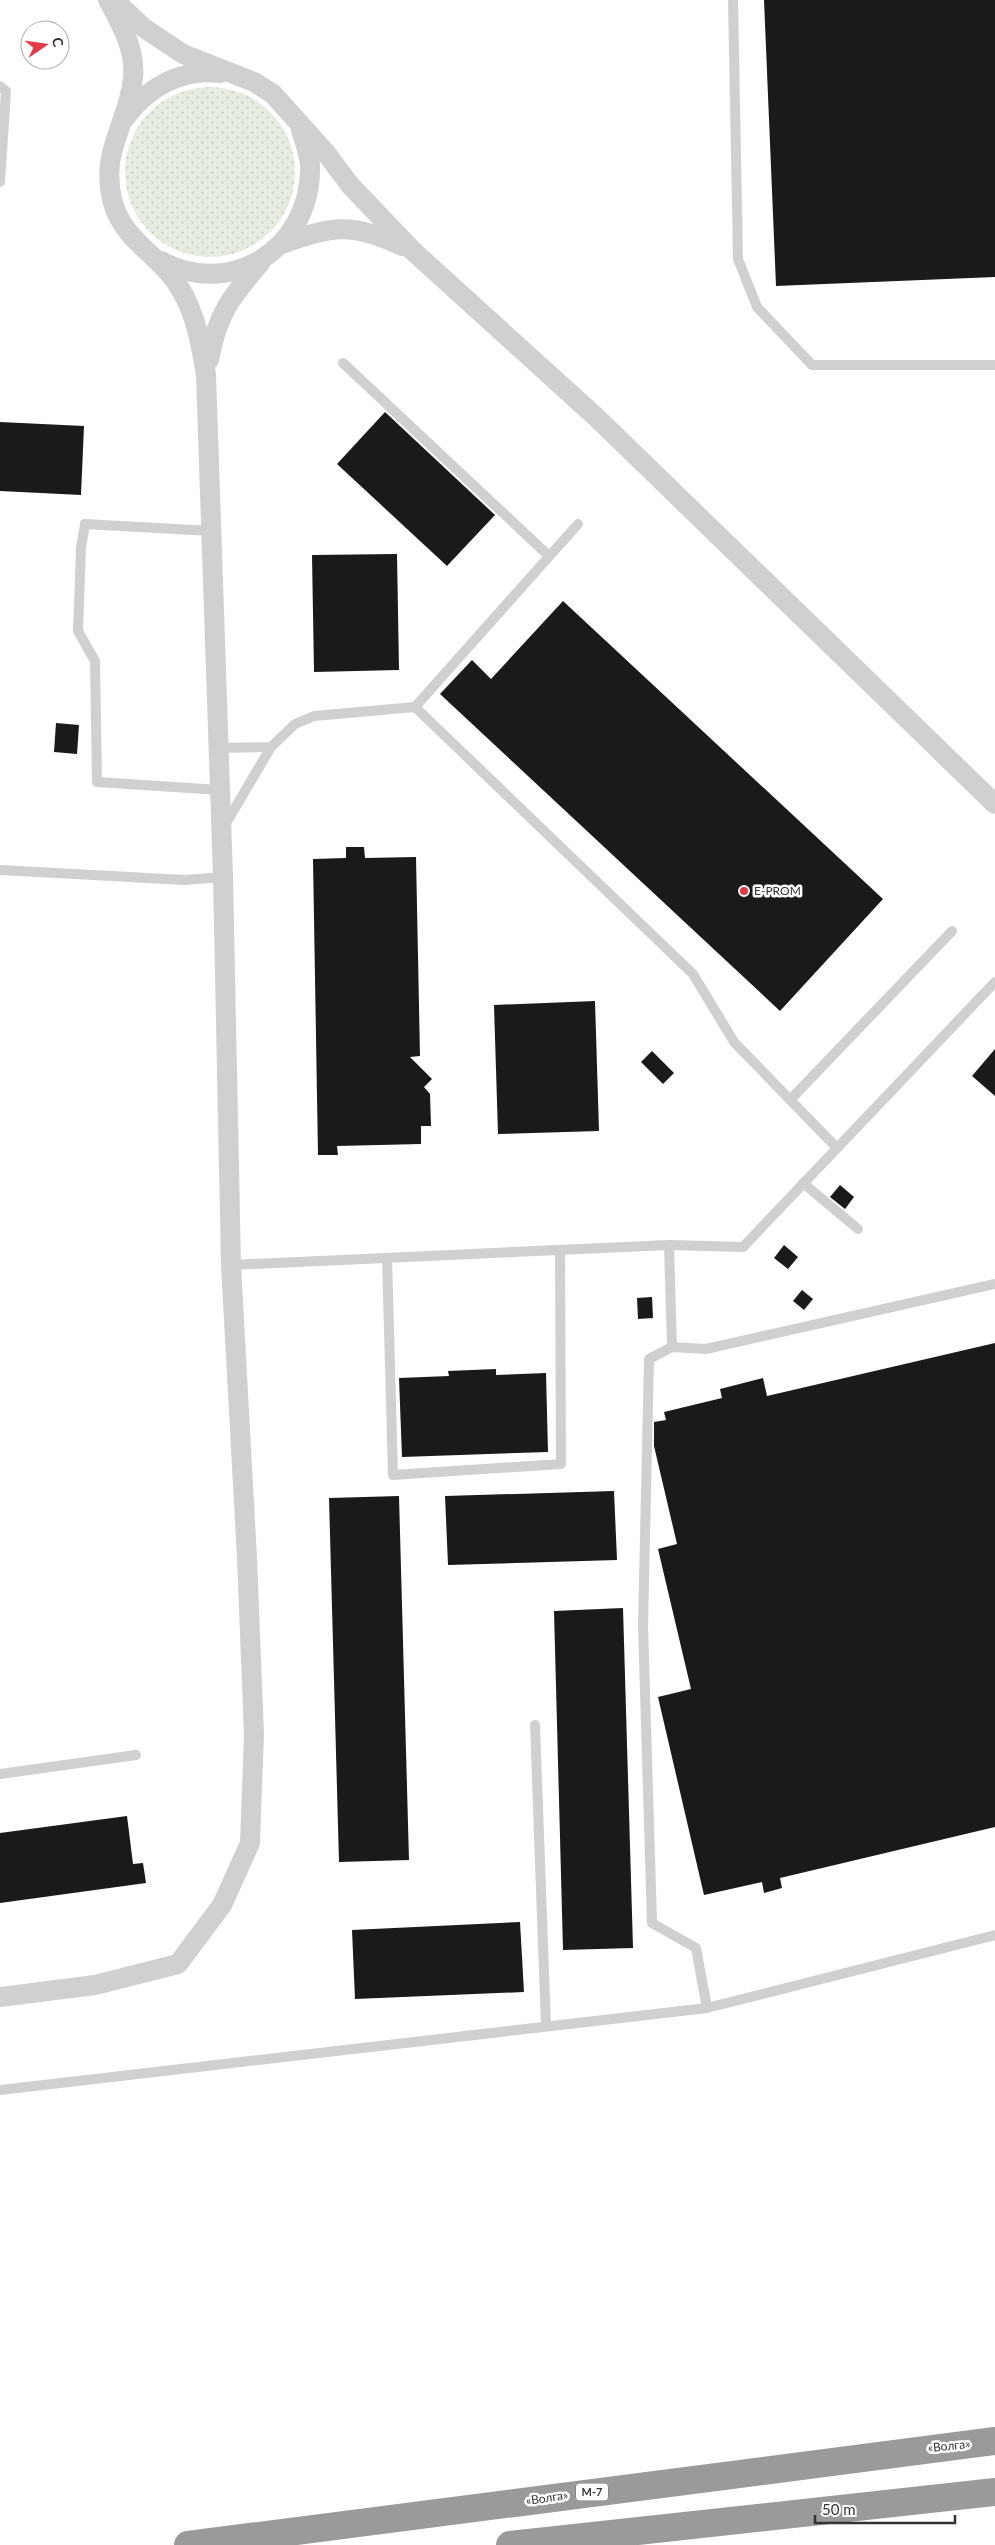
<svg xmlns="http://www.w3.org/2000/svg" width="995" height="2545" font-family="Lato,sans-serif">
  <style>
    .grass { fill: url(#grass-dots) }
    .building { fill: #1a1a1a }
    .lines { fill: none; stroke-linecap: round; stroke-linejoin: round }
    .lane { stroke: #d0d0d0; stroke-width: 10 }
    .street { stroke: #d0d0d0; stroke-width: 20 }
    .highway { stroke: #9a9a9a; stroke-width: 28 }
    .poi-dot { fill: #e63946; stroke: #fff; stroke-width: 2 }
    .labels { text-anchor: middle; stroke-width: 5; stroke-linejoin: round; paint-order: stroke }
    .shield { fill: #fff; stroke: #707070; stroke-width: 1 }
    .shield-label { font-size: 11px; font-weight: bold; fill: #333 }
    .poi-label { font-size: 12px; fill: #333; stroke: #fff; text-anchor: start }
    .street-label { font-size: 12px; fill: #333; stroke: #fff }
  </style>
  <defs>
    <pattern id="grass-dots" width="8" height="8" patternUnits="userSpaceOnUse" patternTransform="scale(1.25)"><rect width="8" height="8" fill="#e6ecdf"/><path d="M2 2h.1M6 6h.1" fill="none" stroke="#c6cbc0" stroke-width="1.8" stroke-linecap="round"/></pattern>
  </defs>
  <rect width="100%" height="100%" fill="#fff"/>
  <circle class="grass" cx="210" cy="172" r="85"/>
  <g class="building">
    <polygon points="764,0 995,0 995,277 776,286"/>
    <polygon points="385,412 495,515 447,566 337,464"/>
    <polygon points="0,422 84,426 81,495 0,491"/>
    <polygon points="397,554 399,670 314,672 312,555"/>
    <polygon points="563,601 883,899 780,1011 440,694 472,660 491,679"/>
    <polygon points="56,723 79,725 77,754 54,752"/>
    <polygon points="346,847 364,847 365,858 416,857 420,1056 410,1057 432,1079 424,1087 430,1094 431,1126 421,1126 421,1144 337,1146 338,1155 318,1155 313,859 346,858"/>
    <polygon points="595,1001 599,1131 498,1134 494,1005"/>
    <polygon points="995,1049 995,1096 972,1076"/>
    <polygon points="652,1051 674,1073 663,1084 641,1062"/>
    <polygon points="840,1185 854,1197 845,1209 830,1197"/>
    <polygon points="784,1245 798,1257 788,1269 774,1258"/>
    <polygon points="802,1290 813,1299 804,1310 793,1301"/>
    <polygon points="652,1297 653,1318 638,1319 637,1298"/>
    <polygon points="995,1343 995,1827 780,1878 782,1888 764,1893 762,1882 704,1895 658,1697 691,1689 658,1549 677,1544 654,1446 654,1422 666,1420 664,1412 722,1398 720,1389 763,1378 767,1396"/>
    <polygon points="496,1369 496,1375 546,1373 548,1452 402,1457 399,1378 449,1376 448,1371"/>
    <polygon points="614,1491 617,1560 448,1565 445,1496"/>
    <polygon points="399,1496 409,1860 339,1862 329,1498"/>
    <polygon points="623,1608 633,1948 563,1950 554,1611"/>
    <polygon points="127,1816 133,1864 143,1863 146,1883 0,1903 0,1833"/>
    <polygon points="520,1922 524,1992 355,1999 352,1930"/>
  </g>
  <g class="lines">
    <g class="lane">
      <polyline points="733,0 738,259 757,307 812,365 995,365"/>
      <polyline points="0,86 6,91 0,182"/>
      <polyline points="343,363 549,556"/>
      <polyline points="211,531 85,524 81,548 78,631 95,661 97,782 220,790"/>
      <polyline points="415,707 693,974 734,1042 836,1147"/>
      <polyline points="217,748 271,747 295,724 314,716 415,707 578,524"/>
      <polyline points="225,825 271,747"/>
      <polyline points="0,870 185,880 223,877"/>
      <polyline points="790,1100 952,931"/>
      <polyline points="803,1183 858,1229"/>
      <polyline points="669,1245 672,1347"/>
      <polyline points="387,1258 393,1475 561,1464 560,1250"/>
      <polyline points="231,1265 669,1245 743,1247 995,982"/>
      <polyline points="995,1284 706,1349 672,1347 649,1359 643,1626 652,1923 696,1948 707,2008 995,1935"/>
      <polyline points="535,1725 546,2026"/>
      <polyline points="0,1774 136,1755"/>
      <polyline points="0,2090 707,2008"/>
    </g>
    <g class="street">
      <polyline points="115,1 144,28 183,54 254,82 273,94 326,153 350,185 413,251 596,417 995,804"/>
      <path d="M125,118C147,88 181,68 220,73"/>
      <path d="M282,244C332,226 352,222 402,246"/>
      <path d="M161,261C231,299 309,248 310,171C311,157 305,143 301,130"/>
      <path d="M209,360C217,314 231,297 261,262"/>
      <path d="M0,1997L95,1985L178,1964L222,1905L250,1843L254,1735L247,1558L231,1265L223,877L206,375C200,339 194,302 169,273C149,250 122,235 113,203C99,151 128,126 133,78C136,50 121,24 108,0"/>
    </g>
    <g class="highway">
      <polyline points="188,2545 995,2441"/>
      <polyline points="510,2545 995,2492"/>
    </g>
  </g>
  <circle class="poi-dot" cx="744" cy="891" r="5"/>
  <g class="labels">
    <rect class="shield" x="576" y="2483.5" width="32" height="17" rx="4"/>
    <g class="shield-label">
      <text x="592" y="2496">М-7</text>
    </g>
    <g class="poi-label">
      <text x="754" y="895">E-PROM</text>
    </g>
    <g class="street-label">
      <text transform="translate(949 2446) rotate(-6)" y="4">«Волга»</text>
      <text transform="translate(547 2498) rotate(-8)" y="4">«Волга»</text>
    </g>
  </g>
  <g transform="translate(45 45) rotate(77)"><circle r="24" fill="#ffffff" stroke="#adadad"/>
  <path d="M0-4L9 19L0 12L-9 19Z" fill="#e63946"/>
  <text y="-8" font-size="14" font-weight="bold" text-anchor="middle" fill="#333333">С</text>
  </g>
  <path d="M815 2515v8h140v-8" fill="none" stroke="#333333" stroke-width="2.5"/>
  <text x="822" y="2515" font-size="15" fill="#333333" stroke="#ffffff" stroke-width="4" paint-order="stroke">50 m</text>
</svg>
